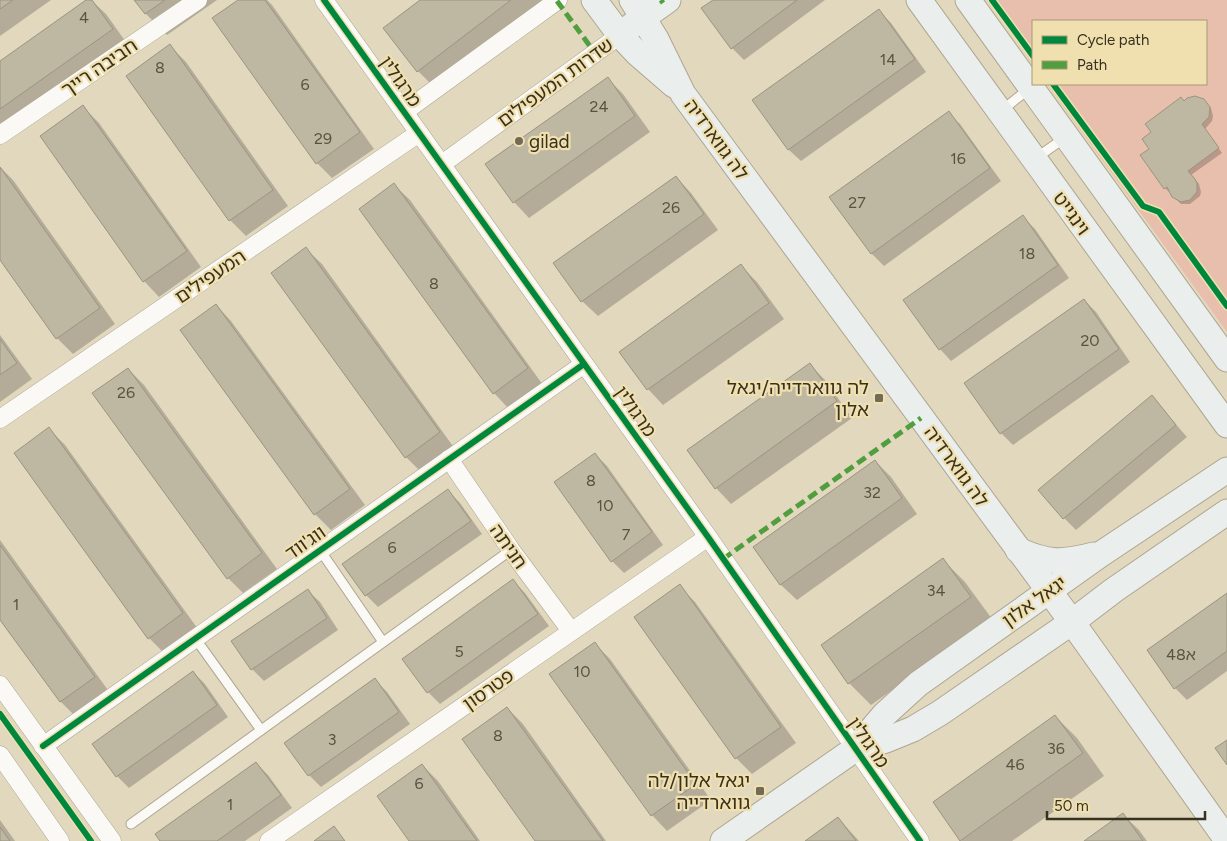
<svg xmlns="http://www.w3.org/2000/svg" width="1227" height="841" font-family="Figtree,'Noto Sans Hebrew',sans-serif">
  <style>
    .green { fill: #e8bfac }
    .shadow { fill: #0003 }
    .building { fill: #beb7a2; stroke: #9b9480 }
    .lines { fill: none; stroke-linecap: round; stroke-linejoin: round }
    .lane-casing { stroke: #ada691; stroke-width: 11 }
    .street-casing { stroke: #ada691; stroke-width: 19 }
    .secondary-casing { stroke: #ada691; stroke-width: 27 }
    .lane { stroke: #faf9f5; stroke-width: 9 }
    .street { stroke: #faf9f5; stroke-width: 18 }
    .secondary { stroke: #eaeeec; stroke-width: 25 }
    .quiet { stroke: #519e3f; stroke-width: 5; stroke-dasharray: 10 5; stroke-linecap: butt }
    .cycleway-casing { stroke: #f0dfaf; stroke-width: 9 }
    .cycleway { stroke: #00873e; stroke-width: 6 }
    .poi-dot { fill: #726b56; stroke: #f0dfaf; stroke-width: 2 }
    .labels { text-anchor: middle; stroke-width: 4.5; stroke-linejoin: round; paint-order: stroke }
    .number-label { font-size: 16px; fill: #59523f }
    .street-label { font-size: 19px; fill: #37311e; stroke: #f0dfaf }
    .poi-label { font-size: 19px; fill: #37311e; stroke: #f0dfaf; text-anchor: end }
  </style>
  <rect width="100%" height="100%" fill="#e1d8be"/>
  <polygon class="green" points="987,0 1227,0 1227,332 1047,84 1206,84 1206,21 1033,21 1033,64"/>
  <g class="shadow">
    <polygon points="0,0 51,0 0,36"/>
    <polygon points="88,0 91,0 106,14 128,45 0,127 0,62"/>
    <polygon points="136,0 217,0 167,35 145,13"/>
    <polygon points="241,0 267,0 272,5 374,149 332,178 317,163"/>
    <polygon points="422,0 547,0 433,86 418,71"/>
    <polygon points="715,0 825,0 744,60 732,48"/>
    <polygon points="879,11 891,23 926,72 801,161 789,150 754,101"/>
    <polygon points="170,46 186,62 288,206 246,236 230,220 128,76"/>
    <polygon points="608,79 623,94 650,132 529,218 514,202"/>
    <polygon points="1184,102 1207,104 1211,108 1213,116 1212,121 1205,129 1222,153 1191,175 1199,184 1201,192 1200,196 1190,204 1181,204 1165,188 1151,149"/>
    <polygon points="83,107 99,123 201,267 159,297 144,281"/>
    <polygon points="948,113 960,124 1001,181 884,266 872,254 831,197"/>
    <polygon points="0,167 13,180 115,324 73,354 57,338 0,257"/>
    <polygon points="676,177 691,193 718,230 598,316 582,301"/>
    <polygon points="394,185 410,200 543,385 509,409 494,393"/>
    <polygon points="1023,217 1035,229 1069,278 951,361 940,349"/>
    <polygon points="306,249 322,264 455,449 422,473 406,457"/>
    <polygon points="741,266 757,282 784,319 663,405 648,389"/>
    <polygon points="1084,300 1096,312 1130,362 1013,445 1001,433"/>
    <polygon points="216,305 231,321 365,505 331,530 315,514"/>
    <polygon points="0,335 32,379 0,402"/>
    <polygon points="810,365 825,380 852,418 731,504 716,488"/>
    <polygon points="128,369 144,385 277,569 243,593 228,578"/>
    <polygon points="1152,397 1187,437 1076,530 1064,518"/>
    <polygon points="49,429 65,445 198,629 164,653 149,638"/>
    <polygon points="595,454 607,466 663,545 624,573 612,561"/>
    <polygon points="875,461 891,477 917,514 797,600 781,585 754,547"/>
    <polygon points="448,491 460,503 482,534 378,607 366,595 344,565"/>
    <polygon points="0,540 110,693 76,717 61,702 0,618"/>
    <polygon points="943,560 965,582 992,619 871,705 849,683"/>
    <polygon points="513,581 525,593 549,626 440,704 428,692"/>
    <polygon points="679,586 695,602 796,743 752,774 736,758 636,617"/>
    <polygon points="308,591 320,602 338,630 264,681 252,669"/>
    <polygon points="1227,595 1227,671 1187,700 1175,688"/>
    <polygon points="594,643 610,659 711,800 667,831 652,815"/>
    <polygon points="193,672 205,684 228,717 129,788 117,776"/>
    <polygon points="375,680 387,692 410,724 321,787 309,775 286,743"/>
    <polygon points="507,708 523,724 606,841 536,841"/>
    <polygon points="1055,716 1077,738 1104,776 1012,841 962,841 961,840"/>
    <polygon points="256,763 268,775 292,808 245,841 162,841"/>
    <polygon points="422,765 438,781 480,841 411,841"/>
    <polygon points="1123,815 1139,830 1147,841 1086,841"/>
    <polygon points="838,818 859,841 807,841"/>
    <polygon points="0,820 15,841 0,841"/>
  </g>
  <g class="building">
    <polygon points="0,0 13,0 0,9"/>
    <polygon points="86,0 92,0 113,29 0,109 0,61"/>
    <polygon points="134,0 165,0 145,14"/>
    <polygon points="238,0 265,0 360,132 316,164 212,18"/>
    <polygon points="420,0 511,0 417,72 383,28"/>
    <polygon points="713,0 797,0 731,49 701,8"/>
    <polygon points="879,9 915,59 788,150 752,100"/>
    <polygon points="170,44 273,190 229,221 126,76"/>
    <polygon points="608,77 635,116 513,203 485,164"/>
    <polygon points="1195,96 1204,99 1210,107 1209,117 1202,124 1219,148 1188,171 1195,179 1197,183 1197,192 1190,200 1181,202 1172,197 1167,187 1164,189 1140,155 1149,149 1142,139 1151,132 1145,124 1181,97 1184,101 1187,98"/>
    <polygon points="83,105 187,251 143,282 40,136"/>
    <polygon points="949,111 990,168 871,254 829,197"/>
    <polygon points="0,167 100,308 56,339 0,260"/>
    <polygon points="676,176 704,214 581,302 553,263"/>
    <polygon points="394,183 528,368 493,394 359,209"/>
    <polygon points="1023,215 1058,265 939,350 903,300"/>
    <polygon points="306,247 440,432 405,458 271,273"/>
    <polygon points="741,264 769,303 647,390 619,352"/>
    <polygon points="1084,299 1119,349 1000,434 964,383"/>
    <polygon points="216,304 350,489 314,515 180,330"/>
    <polygon points="0,339 17,363 0,375"/>
    <polygon points="810,363 837,401 715,489 687,450"/>
    <polygon points="128,368 262,553 227,579 92,393"/>
    <polygon points="1152,395 1176,425 1063,519 1038,490"/>
    <polygon points="49,427 183,613 148,639 14,453"/>
    <polygon points="595,453 652,532 611,562 554,482"/>
    <polygon points="875,460 902,498 780,585 753,547"/>
    <polygon points="448,489 471,521 365,596 342,564"/>
    <polygon points="0,545 95,677 60,702 0,620"/>
    <polygon points="943,558 971,597 848,684 821,645"/>
    <polygon points="513,579 538,614 427,693 402,659"/>
    <polygon points="680,584 781,727 735,759 634,617"/>
    <polygon points="308,589 327,618 251,670 231,641"/>
    <polygon points="1227,593 1227,651 1174,689 1147,650"/>
    <polygon points="595,642 696,784 651,816 549,674"/>
    <polygon points="193,671 217,705 116,777 92,744"/>
    <polygon points="375,678 399,712 308,776 284,743"/>
    <polygon points="507,707 603,841 535,841 462,739"/>
    <polygon points="1055,715 1083,753 960,841 933,802"/>
    <polygon points="1227,740 1227,765 1215,748"/>
    <polygon points="256,762 281,795 217,841 160,841 155,834"/>
    <polygon points="422,764 477,841 409,841 377,796"/>
    <polygon points="1123,813 1143,841 1084,841"/>
    <polygon points="838,817 856,841 805,841"/>
    <polygon points="334,826 345,841 314,841"/>
    <polygon points="0,827 10,841 0,841"/>
  </g>
  <g class="lines">
    <defs>
      <g id="lane">
        <polyline points="1001,111 1030,88"/>
        <polyline points="1036,158 1066,137"/>
        <polyline points="320,550 383,642"/>
        <polyline points="195,638 261,730"/>
        <polyline points="131,824 511,550"/>
      </g>
      <g id="street">
        <polyline points="324,0 708,537 920,841"/>
        <polyline points="404,112 558,0"/>
        <polyline points="0,135 198,0"/>
        <polyline points="442,164 620,35"/>
        <polyline points="0,419 419,133"/>
        <polyline points="449,459 511,550 571,631"/>
        <polyline points="0,685 112,841"/>
        <polyline points="43,746 584,364"/>
        <polyline points="0,755 60,841"/>
        <polyline points="269,841 708,537"/>
      </g>
      <g id="secondary">
        <polyline points="594,0 620,35 637,53 674,85"/>
        <polyline points="632,0 656,39 683,94 1072,622 1227,840"/>
        <polyline points="919,0 1227,425"/>
        <polyline points="968,0 1227,359"/>
        <polyline points="630,27 668,0"/>
        <path d="M1018,550C1049,564 1062,563 1094,555"/>
        <polyline points="855,749 886,740 913,729 940,713 1072,622 1114,590 1227,512"/>
        <polyline points="723,841 855,749 884,715 918,684 1101,554 1227,470"/>
      </g>
    </defs>
    <use href="#lane" class="lane-casing"/>
    <use href="#street" class="street-casing"/>
    <use href="#secondary" class="secondary-casing"/>
    <use href="#lane" class="lane"/>
    <use href="#street" class="street"/>
    <use href="#secondary" class="secondary"/>
    <g class="quiet">
      <polyline points="661,0 663,3"/>
      <polyline points="557,1 595,53"/>
      <polyline points="723,559 921,418"/>
    </g>
    <defs>
      <g id="cycleway">
        <polyline points="324,0 708,537 920,841"/>
        <polyline points="992,0 1033,56"/>
        <polyline points="1053,84 1143,206 1159,212 1227,306"/>
        <polyline points="0,714 91,841"/>
        <polyline points="43,746 584,364"/>
      </g>
    </defs>
    <use href="#cycleway" class="cycleway-casing"/>
    <use href="#cycleway" class="cycleway"/>
  </g>
  <g class="poi-dot">
    <circle cx="519" cy="141" r="5"/>
    <rect x="874" y="393" width="10" height="10" rx="2.5"/>
    <rect x="755" y="786" width="10" height="10" rx="2.5"/>
  </g>
  <g class="labels">
    <g class="number-label">
      <text x="84" y="23">4</text>
      <text x="888" y="65">14</text>
      <text x="160" y="73">8</text>
      <text x="305" y="90">6</text>
      <text x="599" y="112">24</text>
      <text x="323" y="144">29</text>
      <text x="958" y="164">16</text>
      <text x="857" y="208">27</text>
      <text x="671" y="213">26</text>
      <text x="1027" y="259">18</text>
      <text x="434" y="289">8</text>
      <text x="1090" y="346">20</text>
      <text x="126" y="398">26</text>
      <text x="591" y="486">8</text>
      <text x="872" y="498">32</text>
      <text x="605" y="511">10</text>
      <text x="626" y="540">7</text>
      <text x="392" y="553">6</text>
      <text x="936" y="596">34</text>
      <text x="16" y="610">1</text>
      <text x="459" y="657">5</text>
      <text x="1181" y="660">48א</text>
      <text x="582" y="677">10</text>
      <text x="498" y="741">8</text>
      <text x="332" y="745">3</text>
      <text x="1056" y="754">36</text>
      <text x="1015" y="770">46</text>
      <text x="419" y="789">6</text>
      <text x="230" y="810">1</text>
    </g>
    <g class="street-label">
      <text transform="translate(99 67) rotate(-34)" y="7">חביבה רייך</text>
      <text transform="translate(401 81) rotate(55)" y="7">מרגולין</text>
      <text transform="translate(555 82) rotate(-36)" y="7">שדרות המעפילים</text>
      <text transform="translate(717 139) rotate(54)" y="7">לה גווארדיה</text>
      <text transform="translate(1072 213) rotate(54)" y="7">וינגייט</text>
      <text transform="translate(210 276) rotate(-34)" y="7">המעפילים</text>
      <text transform="translate(636 411) rotate(55)" y="7">מרגולין</text>
      <text transform="translate(957 466) rotate(54)" y="7">לה גווארדיה</text>
      <text transform="translate(305 542) rotate(-35)" y="7">ווג'ווד</text>
      <text transform="translate(509 546) rotate(55)" y="7">חניתה</text>
      <text transform="translate(1034 601) rotate(-35)" y="7">יגאל אלון</text>
      <text transform="translate(488 689) rotate(-35)" y="7">פטרסון</text>
      <text transform="translate(869 742) rotate(55)" y="7">מרגולין</text>
    </g>
    <g class="poi-label">
      <text x="529" y="148" text-anchor="start">gilad</text>
      <text x="869" y="394">לה גווארדייה/יגאל<tspan x="869" dy="22">אלון</tspan></text>
      <text x="750" y="787">יגאל אלון/לה<tspan x="750" dy="22">גווארדייה</tspan></text>
    </g>
  </g>
  <rect x="1032" y="20" width="175" height="65" fill="#f0dfaf" stroke="#a69975"/>
  <rect x="1042" y="36" width="25" height="8" fill="#00873e" stroke="#a69975"/>
  <text x="1077" y="45" font-size="15" fill="#37311e">Cycle path</text>
  <rect x="1042" y="61" width="25" height="8" fill="#519e3f" stroke="#a69975"/>
  <text x="1077" y="70" font-size="15" fill="#37311e">Path</text>
  <path d="M1047 811v8h158v-8" fill="none" stroke="#37311e" stroke-width="2.5"/>
  <text x="1054" y="811" font-size="15" fill="#37311e" stroke="#f0dfaf" stroke-width="4" paint-order="stroke">50 m</text>
</svg>
